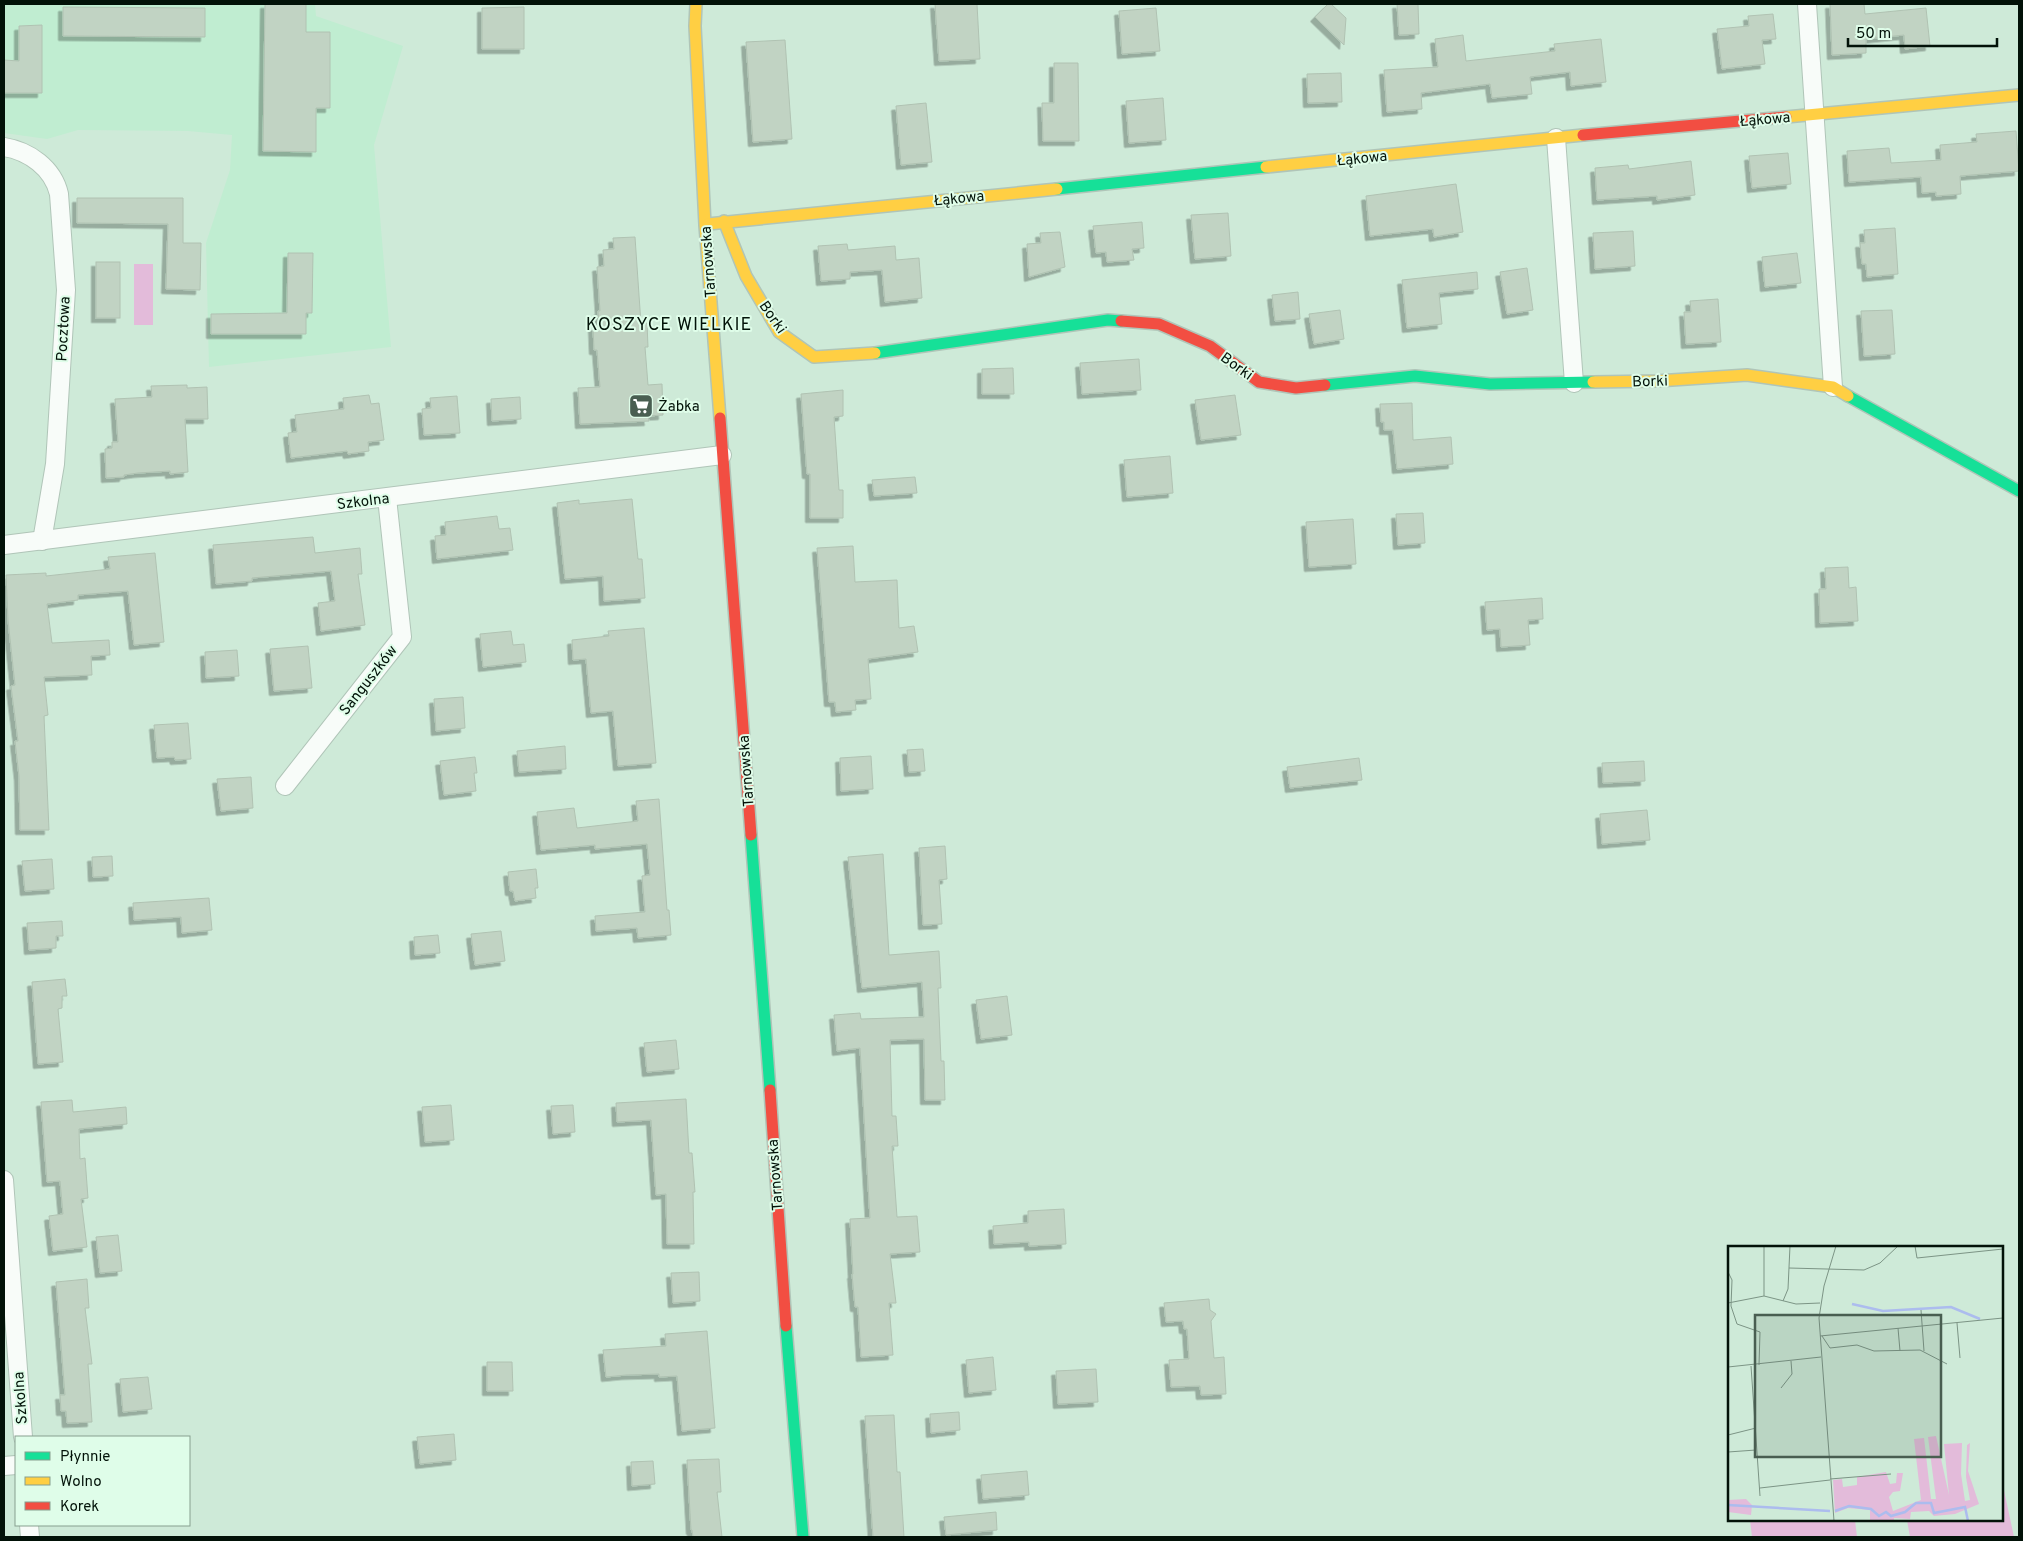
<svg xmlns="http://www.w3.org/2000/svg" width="2023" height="1541" font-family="Overpass,sans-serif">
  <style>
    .built { fill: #c0edd1 }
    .green { fill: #e3bbda }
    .building { fill: #c1d3c3; stroke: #b0c2b2; filter: url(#shadow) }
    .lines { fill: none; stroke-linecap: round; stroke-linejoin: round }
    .street-casing { stroke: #b0c5b8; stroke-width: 20 }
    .fast-casing { stroke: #b0c5b8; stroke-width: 14 }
    .slow-casing { stroke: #b0c5b8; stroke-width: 14 }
    .jam-casing { stroke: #b0c5b8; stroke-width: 14 }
    .street { stroke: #f8fcf9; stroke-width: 18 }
    .fast { stroke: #16e098; stroke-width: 11 }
    .slow { stroke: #ffcf43; stroke-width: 11 }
    .jam { stroke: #f24e42; stroke-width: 11 }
    .labels { text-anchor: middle; stroke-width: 4; stroke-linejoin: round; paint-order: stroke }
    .street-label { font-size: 15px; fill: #021208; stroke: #dffde9 }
    .poi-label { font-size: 15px; fill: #021208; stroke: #dffde9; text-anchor: start }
    .quarter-label { font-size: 18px; letter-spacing: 1px; fill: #021208; stroke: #dffde9 }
    .inset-river { fill: none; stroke: #acbcee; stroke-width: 2.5 }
    .inset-road { fill: none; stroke: #7c9485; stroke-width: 1 }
    .view { fill: #495e51; fill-opacity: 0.15; stroke: #495e51; stroke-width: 2.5 }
    .inset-edge { fill: none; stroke: #021208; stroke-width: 2.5 }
  </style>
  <defs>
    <filter id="shadow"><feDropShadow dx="-4.5" dy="4.5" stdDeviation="0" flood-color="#0004"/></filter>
  </defs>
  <rect width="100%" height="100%" fill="#ceead8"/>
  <polygon class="built" points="4,4 315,4 316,16 403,46 374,145 391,347 209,367 206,243 230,170 232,135 188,131 78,130 47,139 4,133"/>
  <g class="green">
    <rect x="134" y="264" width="19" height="61"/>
    <polygon points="2002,1481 2014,1537 1910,1537 1907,1520 2002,1520"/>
    <polygon points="1750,1520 1855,1520 1857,1537 1752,1537"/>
  </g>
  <g class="building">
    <polygon points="265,4 306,4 306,32 330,32 330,108 316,108 316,152 263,151"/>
    <polygon points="935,4 977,4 980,59 939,61"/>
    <polygon points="1328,4 1331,4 1346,18 1344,45 1315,17"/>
    <polygon points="1397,4 1418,4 1419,34 1399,35"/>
    <polygon points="1830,4 1864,4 1865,14 1926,8 1930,46 1905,49 1904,35 1866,39 1866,53 1832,55"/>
    <polygon points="63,7 205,8 205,37 63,36"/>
    <polygon points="524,7 524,49 482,49 482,8"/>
    <polygon points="1156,8 1160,51 1122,54 1119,11"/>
    <polygon points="1773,14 1776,39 1762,40 1765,64 1722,69 1717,29 1749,26 1748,16"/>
    <polygon points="42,25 42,93 4,93 4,60 19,61 19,26"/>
    <polygon points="1463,35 1466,61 1555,51 1554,44 1601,39 1606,82 1571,86 1570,72 1530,77 1532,94 1492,98 1490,84 1421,93 1422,109 1387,112 1384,70 1438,67 1435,39"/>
    <polygon points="785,40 792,139 753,142 746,42"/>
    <polygon points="1054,63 1078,63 1079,141 1043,141 1042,103 1054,103"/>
    <polygon points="1341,73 1342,102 1308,103 1307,74"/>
    <polygon points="1163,98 1166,140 1129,143 1126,101"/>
    <polygon points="926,103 932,162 901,165 896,106"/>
    <polygon points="2016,131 2019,171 1960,176 1961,194 1936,196 1936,192 1922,193 1921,177 1849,182 1847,151 1889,148 1891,163 1941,160 1940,145 1977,142 1976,134"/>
    <polygon points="1788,153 1791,184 1752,188 1749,156"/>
    <polygon points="1691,161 1695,195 1657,200 1657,196 1597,200 1595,168 1628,165 1629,169"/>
    <polygon points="1456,184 1463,232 1434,237 1433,229 1370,236 1366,196"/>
    <polygon points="77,198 183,198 183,243 201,243 200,290 166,289 168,224 77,223"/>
    <polygon points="1228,213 1231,256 1195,259 1191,215"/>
    <polygon points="1142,222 1144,248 1132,249 1134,260 1107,262 1106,252 1096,253 1093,226"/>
    <polygon points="1895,228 1898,274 1867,277 1866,264 1862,264 1860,243 1865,243 1864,230"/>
    <polygon points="1633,231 1635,266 1595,269 1593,233"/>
    <polygon points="1060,232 1065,267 1029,277 1027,244 1041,243 1040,233"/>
    <polygon points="635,237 641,324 647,323 648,347 645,347 648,385 662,384 663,415 648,416 649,421 580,424 578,388 600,387 597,350 594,350 593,327 599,326 598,311 600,311 597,267 604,266 603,250 614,249 613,238"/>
    <polygon points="847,244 848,250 895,246 896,260 919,258 922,298 885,302 882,270 850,272 850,279 821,281 818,246"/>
    <polygon points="288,253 313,253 312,313 306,313 306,334 211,334 211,314 287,313"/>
    <polygon points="1797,253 1801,283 1765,287 1762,257"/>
    <rect x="96" y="262" width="24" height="56"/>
    <polygon points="1527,268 1533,310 1507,314 1500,272"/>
    <polygon points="1477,272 1478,289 1439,293 1442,324 1407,328 1402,280"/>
    <polygon points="1298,292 1300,319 1275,321 1272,295"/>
    <polygon points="1718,299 1721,342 1686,344 1684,312 1691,312 1690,301"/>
    <polygon points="1340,310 1344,339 1314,344 1309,314"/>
    <polygon points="1892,310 1895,354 1864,356 1861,311"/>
    <polygon points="1139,359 1141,390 1082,394 1080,363"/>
    <polygon points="1013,368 1014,394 982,394 982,369"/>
    <polygon points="187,385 187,388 207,387 208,419 185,419 188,472 170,474 170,471 138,473 124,475 124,477 106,478 105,449 112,448 112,442 118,442 115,399 152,397 151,386"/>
    <polygon points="843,390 843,416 834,417 839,490 843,490 843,518 810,518 810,474 807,474 801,394"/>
    <polygon points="369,395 371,404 379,403 384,440 368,442 369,451 348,454 347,451 291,458 288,433 297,432 295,415 344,409 343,398"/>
    <polygon points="1235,395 1241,435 1201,440 1195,400"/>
    <polygon points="457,396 460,433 424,435 422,409 431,408 430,398"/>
    <polygon points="520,397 521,419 492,421 491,399"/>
    <polygon points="1412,403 1413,440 1451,437 1453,464 1397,469 1393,430 1384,430 1384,422 1381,422 1380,404"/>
    <polygon points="1170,456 1173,493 1127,497 1124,460"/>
    <polygon points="915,477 917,493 874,496 872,480"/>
    <polygon points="632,499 638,559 642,559 645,598 604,601 603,576 565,579 557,503 579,500 579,504"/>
    <polygon points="1423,513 1425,543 1398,545 1396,514"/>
    <polygon points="497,516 499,529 510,528 513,550 437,559 435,536 446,535 445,522"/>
    <polygon points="1353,519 1356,564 1309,567 1306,522"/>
    <polygon points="313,537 315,553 360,548 362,574 358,574 365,625 321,631 318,603 335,601 331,571 252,578 252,581 216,584 213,545"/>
    <polygon points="853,546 855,582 897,580 899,628 914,626 918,652 868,659 871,699 855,700 856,710 836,712 835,702 829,702 817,548"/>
    <polygon points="155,553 164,642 134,645 128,591 78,595 78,600 47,604 52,643 109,640 110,655 91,656 92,675 44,677 48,715 44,716 49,830 20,830 19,776 15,741 18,741 11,686 15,685 8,620 6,575 46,573 46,576 110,569 108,557"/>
    <polygon points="1848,567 1849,588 1856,587 1858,621 1820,623 1819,589 1826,589 1825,568"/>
    <polygon points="1542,598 1543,619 1528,620 1530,645 1501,647 1500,629 1487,630 1485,602"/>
    <polygon points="644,628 656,763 618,766 613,711 591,713 586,659 573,660 572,640 609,636 608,631"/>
    <polygon points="511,631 513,645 524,644 526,662 483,667 480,634"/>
    <polygon points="308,646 312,688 274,691 270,649"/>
    <polygon points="237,650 239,676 206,678 205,652"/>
    <polygon points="463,697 465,728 436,731 434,699"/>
    <polygon points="188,723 191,759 175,760 174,757 157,758 154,725"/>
    <polygon points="565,746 566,769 519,772 517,751"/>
    <polygon points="923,749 925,771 909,772 907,750"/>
    <polygon points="871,756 873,789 841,791 840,758"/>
    <polygon points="475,757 477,773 474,773 476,791 444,795 440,761"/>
    <polygon points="1359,758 1362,780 1290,788 1287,767"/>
    <polygon points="1644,761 1645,781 1603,783 1602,763"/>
    <polygon points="251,777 253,808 221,811 217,779"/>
    <polygon points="659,799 667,910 669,910 671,935 638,938 637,928 596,931 595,916 645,912 642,876 650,875 647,844 595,849 595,845 541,850 537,812 574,808 577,828 638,821 636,801"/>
    <polygon points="1647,810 1650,840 1602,844 1600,814"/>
    <polygon points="945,846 947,879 939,880 942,924 923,925 919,848"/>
    <polygon points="883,854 889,955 939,951 941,988 938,988 941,1061 944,1061 945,1100 925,1100 924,1039 890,1040 892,1116 896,1116 898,1146 892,1146 897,1217 917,1216 920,1252 890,1254 896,1303 889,1303 893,1355 861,1357 858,1307 855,1307 852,1274 853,1274 850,1219 870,1218 860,1048 837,1051 834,1015 860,1013 861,1019 924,1017 922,982 862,988 848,857"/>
    <polygon points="112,856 113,876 93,877 92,857"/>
    <polygon points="52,859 54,889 25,891 22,861"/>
    <polygon points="536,869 538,888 535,888 536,898 515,901 513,891 510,891 508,872"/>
    <polygon points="209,898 212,930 182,933 181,917 134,920 133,903"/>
    <polygon points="62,921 63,936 56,936 56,948 29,950 27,923"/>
    <polygon points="501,931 505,961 475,965 471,934"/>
    <polygon points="438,935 440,953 415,955 414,937"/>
    <polygon points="65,979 67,996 62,996 62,1008 58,1009 63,1062 38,1064 32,982"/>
    <polygon points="1007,996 1012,1035 981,1039 976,1000"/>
    <polygon points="676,1040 679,1069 647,1072 644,1043"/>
    <polygon points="686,1099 689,1153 692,1153 695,1192 693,1192 694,1244 667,1244 666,1194 656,1195 651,1120 617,1122 616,1103"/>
    <polygon points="72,1100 73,1112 126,1107 127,1124 79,1129 80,1159 85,1158 88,1198 81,1199 87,1247 53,1251 49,1216 63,1214 60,1181 47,1182 41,1102"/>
    <polygon points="451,1105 454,1140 425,1142 422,1107"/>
    <polygon points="573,1105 575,1132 553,1134 551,1106"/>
    <polygon points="1064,1209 1066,1244 1029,1246 1029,1242 994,1244 993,1226 1028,1223 1028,1211"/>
    <polygon points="118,1235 122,1271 100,1273 96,1237"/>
    <polygon points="699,1272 700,1301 673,1303 671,1273"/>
    <polygon points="87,1279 89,1308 85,1308 92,1364 88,1364 92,1422 67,1423 66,1411 61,1411 60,1395 65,1395 56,1282"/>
    <polygon points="1209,1299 1210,1310 1216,1314 1211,1321 1214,1358 1224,1357 1226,1394 1201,1395 1200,1386 1171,1387 1169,1360 1189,1359 1187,1329 1184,1329 1183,1321 1166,1322 1164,1303"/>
    <polygon points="707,1331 715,1428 682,1431 677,1376 659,1377 659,1374 626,1375 606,1377 603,1350 666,1346 665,1334"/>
    <polygon points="993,1357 996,1390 969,1393 966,1360"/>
    <polygon points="487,1362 512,1362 513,1391 487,1391"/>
    <polygon points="1096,1369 1098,1402 1058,1404 1056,1371"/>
    <polygon points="148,1377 152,1409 123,1412 120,1379"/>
    <polygon points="959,1412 960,1430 931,1433 930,1414"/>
    <polygon points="894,1415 897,1472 900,1472 904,1537 873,1537 865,1416"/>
    <polygon points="454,1434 456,1460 420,1464 417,1437"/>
    <polygon points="719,1459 721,1492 717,1492 722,1537 693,1537 692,1530 691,1530 687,1460"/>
    <polygon points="653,1461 655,1484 632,1486 631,1462"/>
    <polygon points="1027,1471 1029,1495 983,1499 981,1475"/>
    <polygon points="996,1512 997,1530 946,1535 944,1517"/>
  </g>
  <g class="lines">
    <defs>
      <g id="street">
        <polyline points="1807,4 1833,387"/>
        <polyline points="1556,138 1574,383"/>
        <path d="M4,147C29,151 53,168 59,194L66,290L55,464L42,541"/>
        <polyline points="4,545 722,455"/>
        <polyline points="285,786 402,637 387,498"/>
        <polyline points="4,1180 23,1437"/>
        <polyline points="4,1466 16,1465"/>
        <polyline points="29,1525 30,1537"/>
      </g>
      <g id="fast">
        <polyline points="1057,189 1266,167"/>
        <polyline points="875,353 1108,320 1121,321"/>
        <polyline points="1325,385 1415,376 1490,384 1593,382"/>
        <polyline points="1848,396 2019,491"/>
        <polyline points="751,835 770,1090"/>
        <polyline points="786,1326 803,1537"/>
      </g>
      <g id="slow">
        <polyline points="696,4 695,26 705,225 720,418"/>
        <polyline points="1786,117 2019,95"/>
        <polyline points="1266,167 1583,135"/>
        <polyline points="724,221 746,276 779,332 814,357 875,353"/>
        <polyline points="708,224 1057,189"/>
        <polyline points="1593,382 1657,381 1747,375 1833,387 1848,396"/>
      </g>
      <g id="jam">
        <polyline points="1583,135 1786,117"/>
        <polyline points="1121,321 1159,324 1210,346 1259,382 1296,388 1325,385"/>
        <polyline points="720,418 751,835"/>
        <polyline points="770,1090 786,1326"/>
      </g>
    </defs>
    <use href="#street" class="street-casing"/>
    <use href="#fast" class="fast-casing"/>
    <use href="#slow" class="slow-casing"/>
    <use href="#jam" class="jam-casing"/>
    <use href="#street" class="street"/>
    <use href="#fast" class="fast"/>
    <use href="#slow" class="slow"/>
    <use href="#jam" class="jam"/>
  </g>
  <defs>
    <symbol id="supermarket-square" viewBox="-11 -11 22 22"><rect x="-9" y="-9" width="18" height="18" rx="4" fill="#495e51" stroke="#dffde9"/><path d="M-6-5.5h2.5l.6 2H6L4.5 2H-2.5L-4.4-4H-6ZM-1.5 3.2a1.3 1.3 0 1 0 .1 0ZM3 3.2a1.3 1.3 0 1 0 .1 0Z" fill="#fff"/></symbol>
  </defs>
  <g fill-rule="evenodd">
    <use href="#supermarket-square" x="627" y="392" width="28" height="28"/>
  </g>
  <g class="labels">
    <g class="street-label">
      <text transform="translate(1765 119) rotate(-5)" y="5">Łąkowa</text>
      <text transform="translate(1362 158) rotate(-6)" y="5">Łąkowa</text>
      <text transform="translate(959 198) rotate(-6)" y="5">Łąkowa</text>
      <text transform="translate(708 262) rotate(-94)" y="5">Tarnowska</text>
      <text transform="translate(773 317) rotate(55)" y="5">Borki</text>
      <text transform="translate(63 329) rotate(-87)" y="5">Pocztowa</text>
      <text transform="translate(1237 366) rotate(36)" y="5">Borki</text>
      <text transform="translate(1650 381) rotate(-2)" y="5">Borki</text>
      <text transform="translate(363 501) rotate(-7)" y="5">Szkolna</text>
      <text transform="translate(368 680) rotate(-52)" y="5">Sanguszków</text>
      <text transform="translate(746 771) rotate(-94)" y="5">Tarnowska</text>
      <text transform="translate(775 1175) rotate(-94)" y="5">Tarnowska</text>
      <text transform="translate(20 1398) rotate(-94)" y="5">Szkolna</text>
    </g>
    <g class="poi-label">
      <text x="658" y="411">Żabka</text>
    </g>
    <g class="quarter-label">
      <text x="669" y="330">KOSZYCE WIELKIE</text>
    </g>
  </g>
  <g transform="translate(1728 1246)">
    <rect width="275" height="275" fill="#ceead8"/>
    <path d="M208,190L221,249L216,198L234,197L233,228L237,255L242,254L238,231L239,199L242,197L240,225L251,258L227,268L206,270L201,265L183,266L182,273L166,272V275H142V264L120,262L107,267L105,234L114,233L115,241L129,239V231L158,226L162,238L168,237L169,227H175L172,245L165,246L161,251L165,265L193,254L186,193L196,192L203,253H208L200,191ZM18,253L24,259L23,269L0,266V254Z" fill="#e3bbda"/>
    <path class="inset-river" d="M124,58L155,65L223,61L252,73M0,259L102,265M107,265L121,260L143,263L151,270L158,266L163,270L177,266L188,257H203L206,267L237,261L240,275"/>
    <path class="inset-road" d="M36,0V50M187,0L189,12L275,3M61,22L136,24L152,17L170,0M0,26L4,34L3,60L9,78L32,86L31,119M55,55L60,43L62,0M0,57L36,50L68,58L92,57M193,64L196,105M229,77L232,112M170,82L172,105M92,90L275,72M94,90L102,102L129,99L146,105L192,104L219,118M23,120L32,250M0,121L93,111M53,142L64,128L63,115M0,189L28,182M0,206L28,204M102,233L163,228M32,242L102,234M106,275L91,72L96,40L108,0"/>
    <path class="view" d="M27,69H213V211H27Z"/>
    <rect width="275" height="275" class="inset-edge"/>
  </g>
  <rect width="2023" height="1541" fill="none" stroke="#021208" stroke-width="10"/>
  <rect x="15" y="1436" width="175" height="90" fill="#dffde9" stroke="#879f8f"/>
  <rect x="25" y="1452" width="25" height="8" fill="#16e098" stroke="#879f8f"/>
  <text x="60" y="1461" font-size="15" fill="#021208">Płynnie</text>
  <rect x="25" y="1477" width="25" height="8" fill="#ffcf43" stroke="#879f8f"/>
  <text x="60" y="1486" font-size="15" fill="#021208">Wolno</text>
  <rect x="25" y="1502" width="25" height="8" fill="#f24e42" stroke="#879f8f"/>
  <text x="60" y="1511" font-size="15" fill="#021208">Korek</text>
  <path d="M1848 38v8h149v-8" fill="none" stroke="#021208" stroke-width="2.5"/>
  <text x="1856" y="38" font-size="15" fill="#021208" stroke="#dffde9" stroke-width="4" paint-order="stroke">50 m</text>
</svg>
